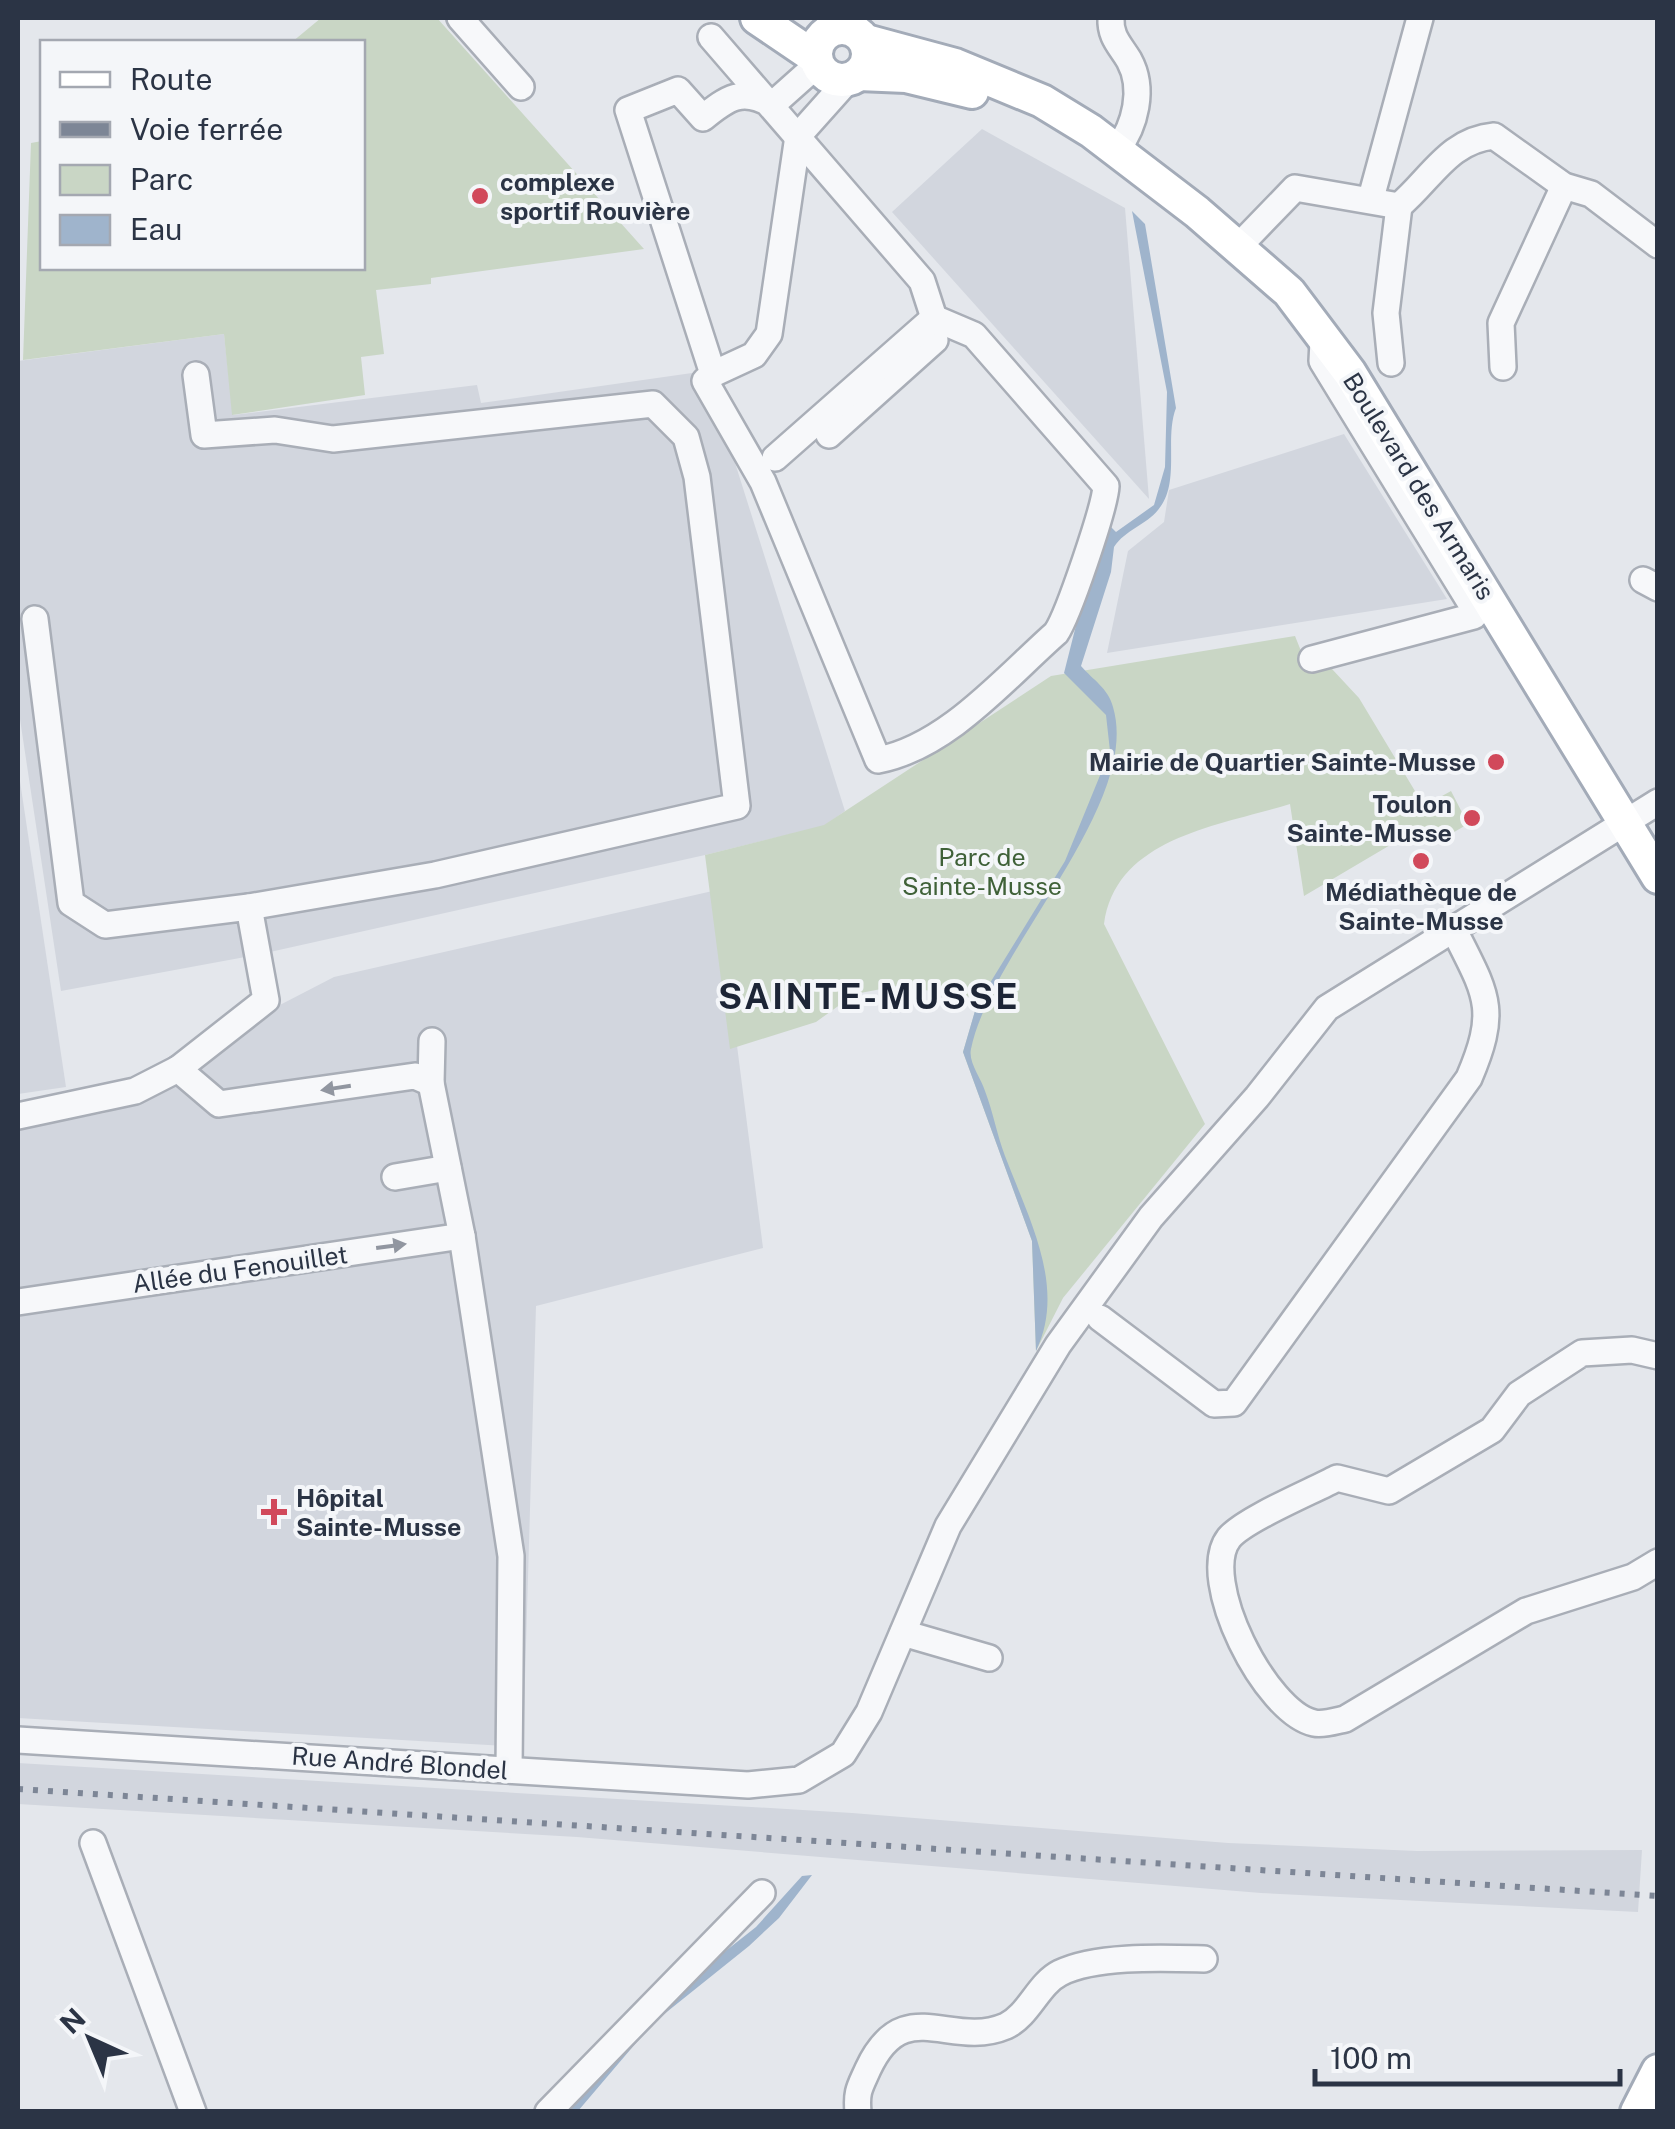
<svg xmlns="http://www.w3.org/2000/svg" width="1675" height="2129" font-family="'Public Sans',sans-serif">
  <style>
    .built { fill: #d2d6de }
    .green { fill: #c9d6c5 }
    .water { fill: #9fb4cc }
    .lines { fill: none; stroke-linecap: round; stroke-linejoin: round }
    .minor-casing { stroke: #a9aeb7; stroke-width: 30 }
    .major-casing { stroke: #a3abb8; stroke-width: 38 }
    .minor { stroke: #f7f8fa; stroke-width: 25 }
    .major { stroke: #fff; stroke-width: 32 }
    .rail { stroke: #7d8696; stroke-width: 6; stroke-dasharray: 5 10; stroke-linecap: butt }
    .oneway { fill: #9196a0 }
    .poi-dot { fill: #d1495b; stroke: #f4f6f9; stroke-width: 4 }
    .labels { text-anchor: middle; stroke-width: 8; stroke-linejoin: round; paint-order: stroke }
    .poi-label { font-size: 25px; font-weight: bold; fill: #2b3445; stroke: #f4f6f9; text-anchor: start }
    .street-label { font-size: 25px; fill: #2b3445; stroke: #f4f6f9 }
    .park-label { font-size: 25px; fill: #3f6138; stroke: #f4f6f9 }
    .district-label { font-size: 35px; font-weight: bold; letter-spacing: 2.5px; fill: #1d2536; stroke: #f4f6f9 }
  </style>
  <rect width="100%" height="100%" fill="#e4e7ec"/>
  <g class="built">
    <polygon points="982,129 1125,208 1149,499 892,212"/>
    <polygon points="224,334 233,415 477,385 481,403 706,371 845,811 824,826 705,855 261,954 61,991 18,706 18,361"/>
    <polygon points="1344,434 1447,599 1107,653 1128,551 1164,522 1169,490"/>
    <polygon points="18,768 66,1087 18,1094"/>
    <polygon points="717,890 763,1248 536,1306 523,1747 18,1718 18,1129 105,1113 143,1099 276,1007 334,977"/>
    <polygon points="18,1763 852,1813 1228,1843 1417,1851 1642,1850 1638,1912 1261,1893 577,1837 18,1804"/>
  </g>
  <g class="green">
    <polygon points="321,18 437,18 644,249 431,278 431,284 376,290 384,354 361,357 365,395 232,415 224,334 23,360 31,143 42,141 42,268 362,268 362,42 292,42"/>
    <path d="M1295,636L1309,671L1332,669L1359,698L1424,806L1451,791L1468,824L1430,846L1419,828L1304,896L1290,804C1219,826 1116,837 1104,924L1205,1124L1063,1298L1036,1351L1032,1241L963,1052L979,998L897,986L855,994L816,1022L730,1049L705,855L824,825L1051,676Z"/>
  </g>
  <g class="water">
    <path d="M1132,211L1145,224L1176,408C1164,439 1181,483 1158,510C1146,525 1125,530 1114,547L1111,572L1081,666C1093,680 1108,688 1113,707C1142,805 991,950 971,1049C968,1062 981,1078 985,1091C993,1112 997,1135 1005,1156C1028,1217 1067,1287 1036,1351L1032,1241L963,1052L977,1004L1065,861L1110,751L1106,715L1064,673L1092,562L1110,526L1116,532L1154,505L1165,467L1167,392Z"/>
    <polygon points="812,1875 779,1918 749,1946 653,2023 578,2111 564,2112 666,1998 756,1927 802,1876"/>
  </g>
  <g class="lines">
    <defs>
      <g id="minor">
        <polyline points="460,18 521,87"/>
        <path d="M1111,18C1110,37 1120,45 1129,60C1145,89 1135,126 1117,150"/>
        <polyline points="848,28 852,18"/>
        <path d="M711,37L922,281L934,318L974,335L1106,486C1105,507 1068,616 1056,633C1005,678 947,747 878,760L763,482L705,381L713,374L628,110L678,90L703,118C727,98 743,87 772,105"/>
        <polyline points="772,105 818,64"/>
        <polyline points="1371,198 1420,18"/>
        <path d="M1399,206C1431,179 1449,140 1494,136L1564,186L1591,194L1658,245"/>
        <polyline points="1238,247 1295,188 1399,206"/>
        <polyline points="1391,363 1386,313 1399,206"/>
        <polyline points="1503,367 1501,323 1564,186"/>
        <polyline points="713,374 754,355 769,334 798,136 848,80"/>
        <polyline points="196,375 204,435 275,430 333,439 653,404 686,437 697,477 737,806 435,875 249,907"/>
        <polyline points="829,435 935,340"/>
        <polyline points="775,458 934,318"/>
        <polyline points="1643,580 1658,588"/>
        <polyline points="1312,659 1474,616 1473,607 1322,361 1323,341"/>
        <polyline points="432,1041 431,1083 462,1236 511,1556 509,1770"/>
        <polyline points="178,1069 219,1104 415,1076 431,1083"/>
        <polyline points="18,1116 135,1091 178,1069 266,1000 249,907 105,925 71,903 35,619"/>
        <polyline points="395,1177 448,1168"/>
        <polyline points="18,1302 462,1236"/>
        <path d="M1100,1318L1214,1404L1234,1403L1469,1078C1499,1008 1486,994 1454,930"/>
        <path d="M1658,1356L1632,1350L1582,1353L1519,1394L1492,1430L1389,1491L1337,1478C1313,1491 1245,1519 1229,1538C1197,1579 1266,1713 1314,1723C1323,1725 1336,1721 1345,1719L1526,1611L1633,1577L1658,1562"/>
        <polyline points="903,1633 989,1658"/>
        <polyline points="18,1740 748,1785 799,1780 843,1754 869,1712 948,1526 1058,1345 1151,1217 1257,1097 1327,1008 1658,802"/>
        <polyline points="93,1843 193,2112"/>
        <polyline points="548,2112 762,1893"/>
        <path d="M858,2112C856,2091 860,2087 868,2069C904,1992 950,2050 1006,2026C1029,2015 1038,1984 1060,1973C1096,1955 1165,1958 1204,1959"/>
      </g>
      <g id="major">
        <polyline points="757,18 816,58"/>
        <circle cx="842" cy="54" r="26"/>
        <polyline points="866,41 955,65 1042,101 1091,131 1197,212 1289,292 1350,373 1658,877"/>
        <polyline points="859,74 906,76 972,92"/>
        <polyline points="1637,2112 1658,2071"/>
      </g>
    </defs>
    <use href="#minor" class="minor-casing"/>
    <use href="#major" class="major-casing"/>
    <use href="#minor" class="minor"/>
    <use href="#major" class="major"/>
    <polyline class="rail" points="18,1789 1658,1896"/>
  </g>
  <defs><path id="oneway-solid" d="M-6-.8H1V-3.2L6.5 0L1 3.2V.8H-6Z" transform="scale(2.5)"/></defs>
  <g class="oneway">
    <use href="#oneway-solid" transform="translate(336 1088) rotate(171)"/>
    <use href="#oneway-solid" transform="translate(391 1246) rotate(-8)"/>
  </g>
  <g class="poi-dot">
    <circle cx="480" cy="196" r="10"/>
    <circle cx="1496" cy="762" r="10"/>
    <circle cx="1472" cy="818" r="10"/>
    <circle cx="1421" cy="861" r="10"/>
    <path d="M269 1497h10v10h10v10h-10v10h-10v-10h-10v-10h10z"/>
  </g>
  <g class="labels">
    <g class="poi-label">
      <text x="500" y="191">complexe<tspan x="500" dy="29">sportif Rouvière</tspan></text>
      <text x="1476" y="771" text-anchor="end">Mairie de Quartier Sainte-Musse</text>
      <text x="1452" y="813" text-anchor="end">Toulon<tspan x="1452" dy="29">Sainte-Musse</tspan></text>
      <text x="1421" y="901" text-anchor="middle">Médiathèque de<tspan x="1421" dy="29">Sainte-Musse</tspan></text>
      <text x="296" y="1507">Hôpital<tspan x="296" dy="29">Sainte-Musse</tspan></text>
    </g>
    <g class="street-label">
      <text transform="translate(1419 486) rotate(58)" y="9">Boulevard des Armaris</text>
      <text transform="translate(240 1269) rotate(-8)" y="9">Allée du Fenouillet</text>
      <text transform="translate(400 1763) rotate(4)" y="9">Rue André Blondel</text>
    </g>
    <g class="park-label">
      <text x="982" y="866">Parc de<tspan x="982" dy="29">Sainte-Musse</tspan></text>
    </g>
    <g class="district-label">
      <text x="869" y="1009">SAINTE-MUSSE</text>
    </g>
  </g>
  <rect width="1675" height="2129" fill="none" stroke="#2b3445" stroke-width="40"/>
  <rect x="40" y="40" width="325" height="230" fill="#f4f6f9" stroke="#a4a8b1" stroke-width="2.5"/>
  <rect x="60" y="72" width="50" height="15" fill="#ffffff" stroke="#a4a8b1" stroke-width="2.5"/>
  <text x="130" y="90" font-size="30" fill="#2b3445">Route</text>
  <rect x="60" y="122" width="50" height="15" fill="#7d8696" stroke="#a4a8b1" stroke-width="2.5"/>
  <text x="130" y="140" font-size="30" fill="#2b3445">Voie ferrée</text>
  <rect x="60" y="165" width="50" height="30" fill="#c9d6c5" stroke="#a4a8b1" stroke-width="2.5"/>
  <text x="130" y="190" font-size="30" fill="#2b3445">Parc</text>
  <rect x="60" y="215" width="50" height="30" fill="#9fb4cc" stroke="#a4a8b1" stroke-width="2.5"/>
  <text x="130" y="240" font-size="30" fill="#2b3445">Eau</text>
  <g transform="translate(90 2039) rotate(316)" stroke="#f4f6f9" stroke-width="8" paint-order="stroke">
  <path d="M0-8L18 38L0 25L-18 38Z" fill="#2b3445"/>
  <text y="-15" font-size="28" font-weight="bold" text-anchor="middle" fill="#2b3445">N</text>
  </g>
  <path d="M1315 2069v15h305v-15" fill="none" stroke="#2b3445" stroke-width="5"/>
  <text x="1330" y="2069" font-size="30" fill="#2b3445" stroke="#f4f6f9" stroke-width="8" paint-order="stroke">100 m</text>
</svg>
